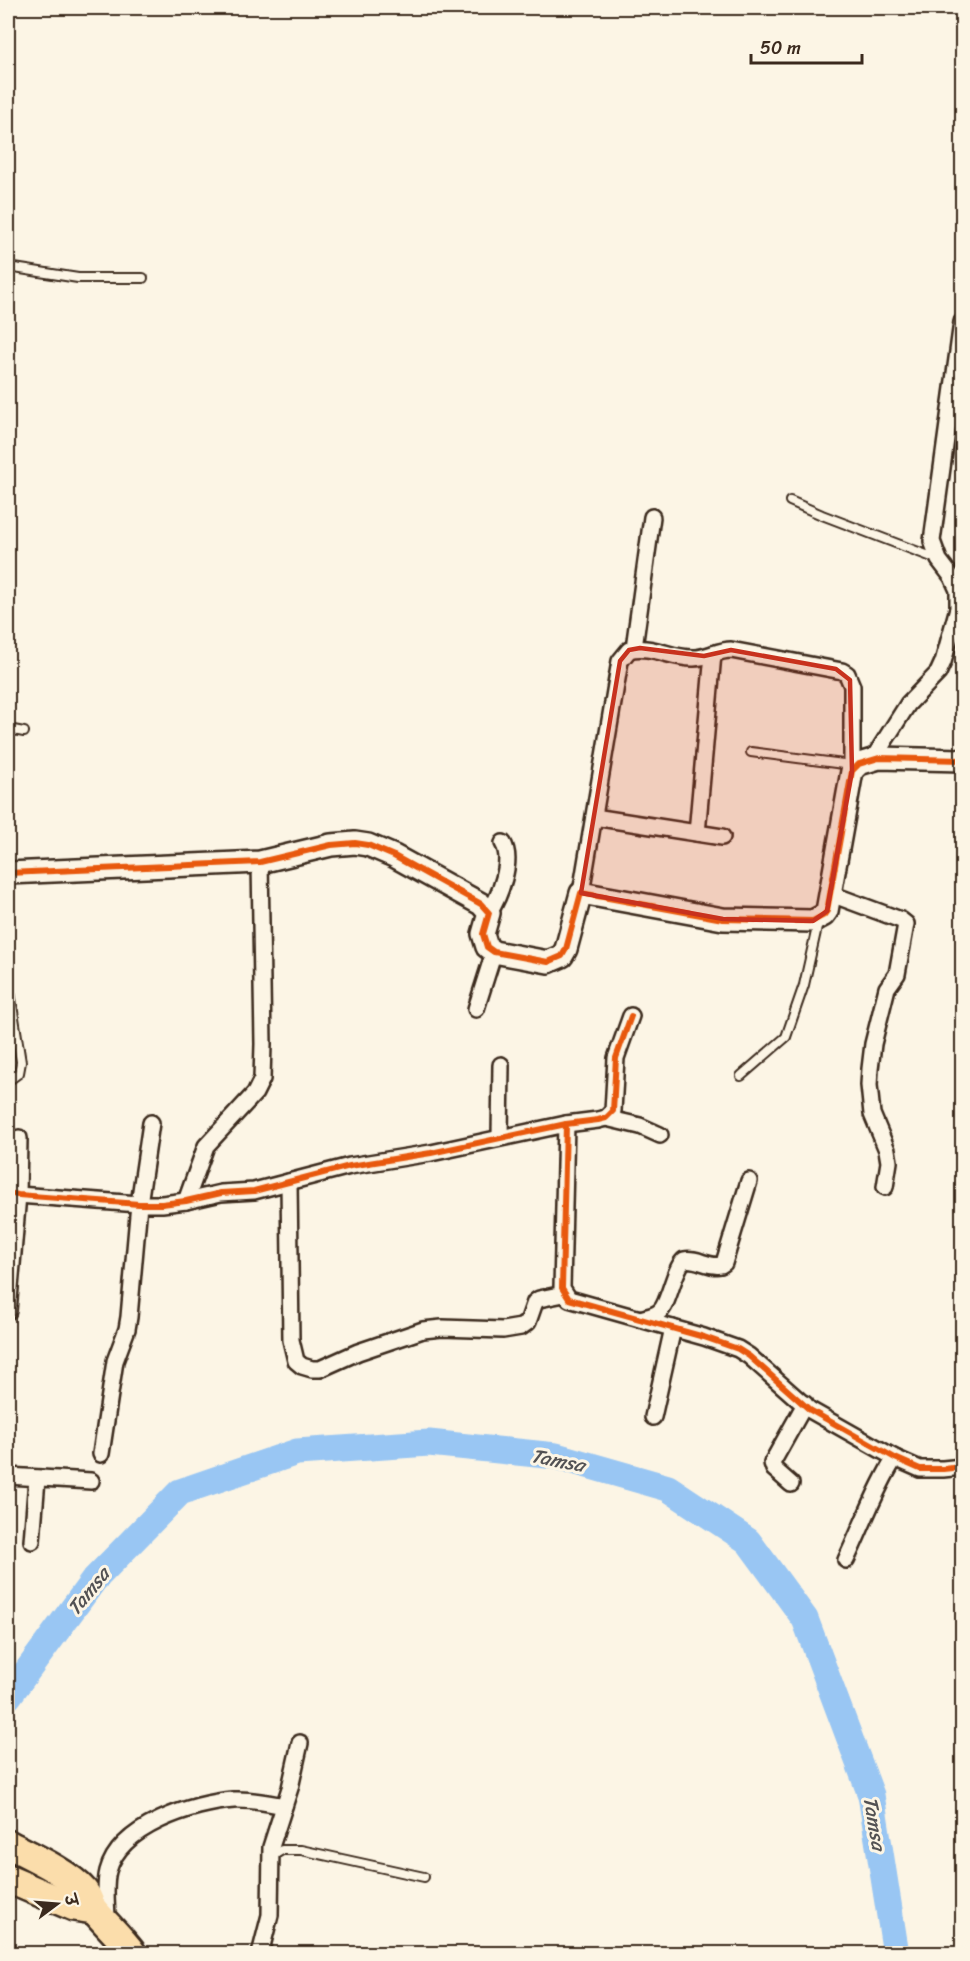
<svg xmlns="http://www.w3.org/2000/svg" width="970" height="1961" font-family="Sriracha,'Playpen Sans Deva',sans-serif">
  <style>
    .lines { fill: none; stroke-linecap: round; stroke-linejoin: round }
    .river { stroke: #99c6f3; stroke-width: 27 }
    .lane-casing { stroke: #3b2a1e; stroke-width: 12 }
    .street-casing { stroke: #3b2a1e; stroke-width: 20 }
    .secondary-casing { stroke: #3b2a1e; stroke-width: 26 }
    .highway-casing { stroke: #3b2a1e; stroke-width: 32 }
    .lane { stroke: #fcf5e5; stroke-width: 8 }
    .street { stroke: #fcf5e5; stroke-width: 15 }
    .secondary { stroke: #fcf5e5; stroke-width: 21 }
    .highway { stroke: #fbddab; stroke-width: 27 }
    .cycleway-casing { stroke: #fcf5e5; stroke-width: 10 }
    .cycleway { stroke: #e8590c; stroke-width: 6 }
    .marked { fill: #c8321e; fill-opacity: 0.2; stroke: #c8321e; stroke-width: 4.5; stroke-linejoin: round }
    .labels { text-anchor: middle; stroke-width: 6; stroke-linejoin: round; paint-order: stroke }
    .water-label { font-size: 20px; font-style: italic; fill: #525153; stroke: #fcf5e5 }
  </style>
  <rect width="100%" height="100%" fill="#fcf5e5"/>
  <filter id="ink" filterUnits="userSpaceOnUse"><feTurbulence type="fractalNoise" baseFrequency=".0167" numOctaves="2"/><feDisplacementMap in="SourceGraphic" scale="12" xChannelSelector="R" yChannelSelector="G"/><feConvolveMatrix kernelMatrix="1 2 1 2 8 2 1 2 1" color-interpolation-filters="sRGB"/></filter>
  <g filter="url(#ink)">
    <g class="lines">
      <polyline class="river" points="8,1697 94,1580 180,1492 297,1452 429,1443 556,1456 668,1488 748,1541 805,1619 871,1795 896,1954"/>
      <defs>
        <g id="lane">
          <polyline points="8,267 78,278 143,278"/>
          <polyline points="790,501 822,515 937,559"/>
          <polyline points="8,729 24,732"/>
          <polyline points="751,752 851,765"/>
          <polyline points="741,1076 786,1037 804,985 818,923"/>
          <polyline points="8,1081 19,1073 21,1062 9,986"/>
          <polyline points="272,1856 282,1850 301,1850 424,1877"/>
        </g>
        <g id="street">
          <polyline points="634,648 652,517"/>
          <polyline points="873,759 908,704 938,673 943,662 958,608 958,590 952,577 939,560 932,541 962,322"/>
          <polyline points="594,817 722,837"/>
          <polyline points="697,833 713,654"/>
          <path d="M581,893L620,661L629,650C651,644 672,659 694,658C707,658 718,650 731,650L842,671L847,674L852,686V771"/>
          <polyline points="831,894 901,920 906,924 897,974 887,988 873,1044 870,1069 869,1085 872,1114 887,1150 889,1162 885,1187"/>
          <path d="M489,913C499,897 514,861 503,843"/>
          <polyline points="476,1009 494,952"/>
          <polyline points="606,1118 640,1126 660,1135"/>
          <polyline points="566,1124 562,1288 569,1299 704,1337 738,1349 749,1356 810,1410 895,1458 920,1469 943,1469 962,1467"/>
          <polyline points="500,1137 501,1065"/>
          <polyline points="289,1182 291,1340 296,1361 302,1366 312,1369 320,1369 358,1352 423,1330 442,1328 503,1330 521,1327 528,1322 535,1302 539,1299 564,1294"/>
          <polyline points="8,1193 18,1195 139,1204 162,1204 186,1201 221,1193 254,1191 350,1166 431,1153 566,1124 598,1120 606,1118 613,1111 616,1058 631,1016"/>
          <polyline points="186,1201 206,1146 255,1093 262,1079 263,1044 260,862"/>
          <polyline points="8,1311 18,1195 19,1138"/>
          <path d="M640,1319C646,1317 654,1316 659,1312C669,1305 673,1271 684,1260C697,1257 708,1268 721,1265L724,1263L749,1181"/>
          <polyline points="653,1417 673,1328"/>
          <polyline points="101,1454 115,1361 127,1329 129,1317 139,1204 151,1123"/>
          <polyline points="8,1476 91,1481"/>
          <polyline points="791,1484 774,1469 772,1463 805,1404"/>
          <polyline points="32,1541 37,1479"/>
          <path d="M846,1560C862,1527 875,1489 895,1458"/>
          <path d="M107,1922C107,1906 104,1886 108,1871C120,1826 193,1803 234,1800C251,1799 268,1803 284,1806"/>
          <polyline points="260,1954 270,1915 271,1847 290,1788 300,1743"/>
        </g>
        <polyline id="secondary" points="8,873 260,862 331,845 355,843 368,845 394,856 481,904 489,913 483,934 487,947 494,952 548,962 562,956 566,949 581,893 723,919 813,921 824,915 827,911 852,771 859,764 879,758 962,760"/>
        <g id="highway">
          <path d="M8,1844C29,1855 69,1873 84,1891C89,1897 90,1906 95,1911C108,1926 121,1938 133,1954"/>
          <polyline points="8,1879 74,1907 93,1910"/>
        </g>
      </defs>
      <use href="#lane" class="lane-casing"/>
      <use href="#street" class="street-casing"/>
      <use href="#secondary" class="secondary-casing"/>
      <use href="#highway" class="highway-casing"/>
      <use href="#lane" class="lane"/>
      <use href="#street" class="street"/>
      <use href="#secondary" class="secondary"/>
      <use href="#highway" class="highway"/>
      <defs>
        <g id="cycleway">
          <polyline points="8,873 260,862 331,845 355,843 368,845 394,856 481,904 489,913 483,934 487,947 494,952 548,962 562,956 566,949 581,893 723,919 813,921 824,915 827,911 852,771 859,764 879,758 962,760"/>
          <polyline points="566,1124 562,1288 569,1299 704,1337 738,1349 749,1356 810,1410 895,1458 920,1469 943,1469 962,1467"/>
          <polyline points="8,1193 18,1195 139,1204 162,1204 186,1201 221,1193 254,1191 350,1166 431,1153 566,1124 598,1120 606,1118 613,1111 616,1058 631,1016"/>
        </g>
      </defs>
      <use href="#cycleway" class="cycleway-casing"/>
      <use href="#cycleway" class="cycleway"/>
    </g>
  </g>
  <path class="marked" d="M640,648L704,656L731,650L836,669L850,680L852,771L827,911L813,921L723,919L581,893L620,661L629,650Z"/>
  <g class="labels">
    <g class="water-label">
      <text transform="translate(558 1460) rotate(11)" y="7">Tamsa</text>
      <text transform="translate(88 1591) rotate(-51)" y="7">Tamsa</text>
      <text transform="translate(875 1823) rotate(80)" y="7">Tamsa</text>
    </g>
  </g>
  <rect width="970" height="1961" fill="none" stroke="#fcf5e5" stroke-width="30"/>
  <rect x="15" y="15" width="940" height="1931" fill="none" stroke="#3b2a1e" stroke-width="2" filter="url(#ink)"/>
  <g transform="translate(57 1904) rotate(74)" stroke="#fcf5e5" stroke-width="4.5" paint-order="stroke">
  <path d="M0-4.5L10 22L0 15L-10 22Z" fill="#3b2a1e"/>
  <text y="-9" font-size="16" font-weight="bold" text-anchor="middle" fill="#3b2a1e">उ</text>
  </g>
  <path d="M751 54v9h111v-9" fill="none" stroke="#3b2a1e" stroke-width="3"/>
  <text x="760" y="54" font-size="18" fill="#3b2a1e" stroke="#fcf5e5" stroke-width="4.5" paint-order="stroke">50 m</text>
</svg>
